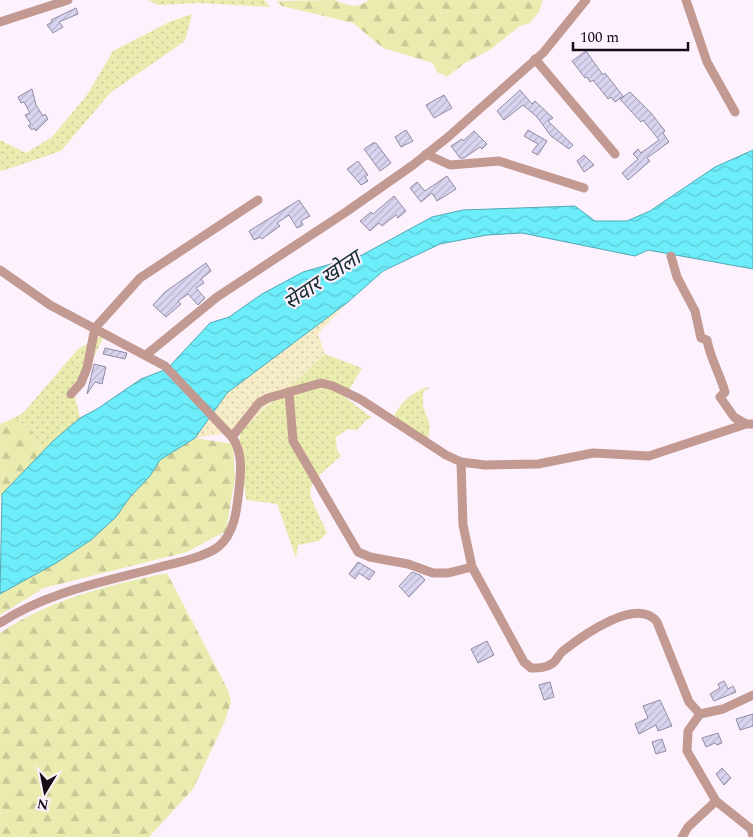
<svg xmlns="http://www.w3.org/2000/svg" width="753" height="837" font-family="Spectral,'Noto Sans Devanagari',serif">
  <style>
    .grass { fill: url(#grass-dots) }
    .forest { fill: url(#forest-firs) }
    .sand { fill: url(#sand-dots) }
    .water { fill: url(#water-waves); stroke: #52a9b4 }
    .building { fill: url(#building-hatch); stroke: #908ba4 }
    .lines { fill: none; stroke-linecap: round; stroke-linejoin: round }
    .minor { stroke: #c39a91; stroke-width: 9 }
    .labels { text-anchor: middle; stroke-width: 4; stroke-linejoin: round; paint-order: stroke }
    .water-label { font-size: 21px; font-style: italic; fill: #172e30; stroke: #fef1fe }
  </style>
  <defs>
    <pattern id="grass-dots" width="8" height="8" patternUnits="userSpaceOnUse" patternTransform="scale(1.25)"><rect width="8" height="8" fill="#eaecaf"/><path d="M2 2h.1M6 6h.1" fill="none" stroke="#c8c996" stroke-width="1.8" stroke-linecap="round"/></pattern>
    <pattern id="forest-firs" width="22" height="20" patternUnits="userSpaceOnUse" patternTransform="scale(1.25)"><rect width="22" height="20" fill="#eaecaf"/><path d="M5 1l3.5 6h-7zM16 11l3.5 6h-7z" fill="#c8c996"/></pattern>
    <pattern id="sand-dots" width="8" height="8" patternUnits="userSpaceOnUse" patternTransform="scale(1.25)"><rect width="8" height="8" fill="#f6ecc7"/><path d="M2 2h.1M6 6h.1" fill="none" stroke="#d2c9aa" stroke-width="1.8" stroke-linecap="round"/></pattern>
    <pattern id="water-waves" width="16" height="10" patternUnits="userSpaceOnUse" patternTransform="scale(1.25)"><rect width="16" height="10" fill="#6decf9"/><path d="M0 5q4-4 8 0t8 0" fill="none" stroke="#5ec9d5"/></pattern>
    <pattern id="building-hatch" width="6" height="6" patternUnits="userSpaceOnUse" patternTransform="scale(1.25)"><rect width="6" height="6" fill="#d9d4ef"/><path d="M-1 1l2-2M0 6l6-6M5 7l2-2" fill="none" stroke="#b9b5cc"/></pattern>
  </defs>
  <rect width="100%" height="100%" fill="#fef1fe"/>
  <g class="grass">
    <polygon points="148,0 264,0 270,7 200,3 158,5"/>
    <polygon points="192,14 185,41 110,93 61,151 2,171 0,169 0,140 26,153 52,137 87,95 113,51 169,22"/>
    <polygon points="105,334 75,396 80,418 42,453 31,429 14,418 24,412 78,349"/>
    <path d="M325,354L362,368L345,397L372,418L367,419L357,430L348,429L336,437L337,450L341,456C298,493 307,486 327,533L319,541L298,545L296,558L277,504L246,500L239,441L241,431Z"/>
    <path d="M430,387L423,392V406L430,425L428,438L415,435L394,415C401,403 415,389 430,387Z"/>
  </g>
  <g class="forest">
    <path d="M335,0C347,6 358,9 369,0H543L539,12L530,23L520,26L491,49L465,63L447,77L437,72L433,63L383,48L353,23L282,6L276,1Z"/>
    <polygon points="14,418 31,429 42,453 2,494 0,498 0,424"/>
    <polygon points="195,438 233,444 235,478 226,531 187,552 44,588 0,615 0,594 56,563 91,540 116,517 130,497 150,476 160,460"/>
    <path d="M167,573L228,690L231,702L225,721L193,789L149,837H0V633C50,599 109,585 167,573Z"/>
  </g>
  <polygon class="sand" points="348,302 318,334 325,354 241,431 195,438 227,393"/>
  <polygon class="water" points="753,150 753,269 648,250 635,256 522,233 487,235 440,244 383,271 348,302 227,393 195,438 160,460 150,476 130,497 116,517 91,540 56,563 0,594 2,494 54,440 80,418 97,409 141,379 167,369 210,323 229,317 262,294 303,272 362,255 432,217 463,210 575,206 595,221 627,221 650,211 715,167"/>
  <g class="building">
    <polygon points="76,8 78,14 59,22 63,27 53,33 47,25 52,22 51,20"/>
    <polygon points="586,51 603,75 605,73 623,96 615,102 611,97 608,99 593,80 590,82 587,77 585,78 572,61"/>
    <polygon points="32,89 36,105 43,116 45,114 48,119 36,131 34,128 32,130 28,126 31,124 25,115 30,113 24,102 21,103 18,97"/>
    <polygon points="520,90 532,104 535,101 553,118 548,121 573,145 569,149 551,136 537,117 523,105 504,120 497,111"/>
    <polygon points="630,92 651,113 665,131 663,133 669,142 647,158 650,161 628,180 622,173 638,159 633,154 638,149 641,153 659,140 643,120 641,122 620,99"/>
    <polygon points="444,95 452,108 434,118 426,105"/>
    <polygon points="406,130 413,141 401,147 395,137"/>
    <polygon points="528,130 547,141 538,155 532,152 538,144 524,136"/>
    <polygon points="474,131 487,144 482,149 480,147 464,158 460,158 451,146 462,139 463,141"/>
    <polygon points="373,143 376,143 391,163 380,171 364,149"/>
    <polygon points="584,155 594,165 584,172 577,161"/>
    <polygon points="358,161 368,175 365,177 368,181 361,185 347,169"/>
    <polygon points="447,176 456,189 437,201 432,193 421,202 410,188 417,182 425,191"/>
    <polygon points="394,196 406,211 398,218 396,215 382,226 379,223 370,231 360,221 371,212 373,214"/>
    <polygon points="299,200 310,216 301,221 303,225 297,228 289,215 277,223 280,226 262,239 260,237 254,240 249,231"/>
    <polygon points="206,263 211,271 201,279 204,283 196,288 205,298 198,305 188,294 178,301 181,304 166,317 153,305 165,292"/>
    <polygon points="105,348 127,353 125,359 103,354"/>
    <polygon points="94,364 106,367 102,384 95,382 87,394"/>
    <polygon points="358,562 375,572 369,580 359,573 355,579 349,574"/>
    <polygon points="412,572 420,575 425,580 409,597 399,586"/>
    <polygon points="487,641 494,655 478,663 471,649"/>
    <polygon points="724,681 728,689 733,686 736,692 714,701 710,694 720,688 718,684"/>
    <polygon points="550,682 554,697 544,700 539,685"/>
    <polygon points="660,700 672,726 658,731 656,725 639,734 635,724 648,718 643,706"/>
    <polygon points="753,714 753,726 740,730 736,719"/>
    <polygon points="718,733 722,743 717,745 715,743 706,747 702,738"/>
    <polygon points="662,739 666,751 656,754 652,742"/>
    <polygon points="722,768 731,778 724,785 716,774"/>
  </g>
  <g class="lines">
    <g class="minor">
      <polyline points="686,0 707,62 735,112"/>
      <polyline points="0,22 68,0"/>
      <polyline points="535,59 615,154"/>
      <polyline points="426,154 450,165 499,161 584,188"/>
      <path d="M671,256L677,277L695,311L701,338L707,340C710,358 720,374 725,392L720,397L734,417L746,424"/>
      <polyline points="0,270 50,305 165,366 232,437 259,403 268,398 321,383 333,386 360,399 446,455 461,462 485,465 538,464 593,453 649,456 746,424 753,424"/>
      <polyline points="146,355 217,297 346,212 413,165 448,137 543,53 586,0"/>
      <polyline points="289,392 293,441 358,552 370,557 408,564 433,573 448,573 472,567"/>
      <polyline points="71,394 81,383 87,368 95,328 140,278 258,200"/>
      <path d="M461,462L463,525L472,567L524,662L531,668C539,668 546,668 553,663C557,660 559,654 563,651C582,636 637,596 657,622L689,702L700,714"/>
      <path d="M0,623C47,592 103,582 156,568C174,563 203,558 218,547C235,534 237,508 239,489C241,472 243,452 232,437"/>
      <polyline points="716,801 751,829 753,836"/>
      <polyline points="682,837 688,827 716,801 687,751 688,731 700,714 723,709 753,695"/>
    </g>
  </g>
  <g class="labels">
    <g class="water-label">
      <text transform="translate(322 280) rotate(-34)" y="7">सेवार खोला</text>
    </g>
  </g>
  <g transform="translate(45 792) rotate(190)" stroke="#fef1fe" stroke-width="4" paint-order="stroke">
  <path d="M0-4L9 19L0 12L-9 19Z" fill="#130c14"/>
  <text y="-8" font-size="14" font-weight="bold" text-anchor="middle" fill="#130c14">N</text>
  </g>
  <path d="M573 42v8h115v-8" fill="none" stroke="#130c14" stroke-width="2.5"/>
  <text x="580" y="42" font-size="15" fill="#130c14" stroke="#fef1fe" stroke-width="4" paint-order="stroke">100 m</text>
</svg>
